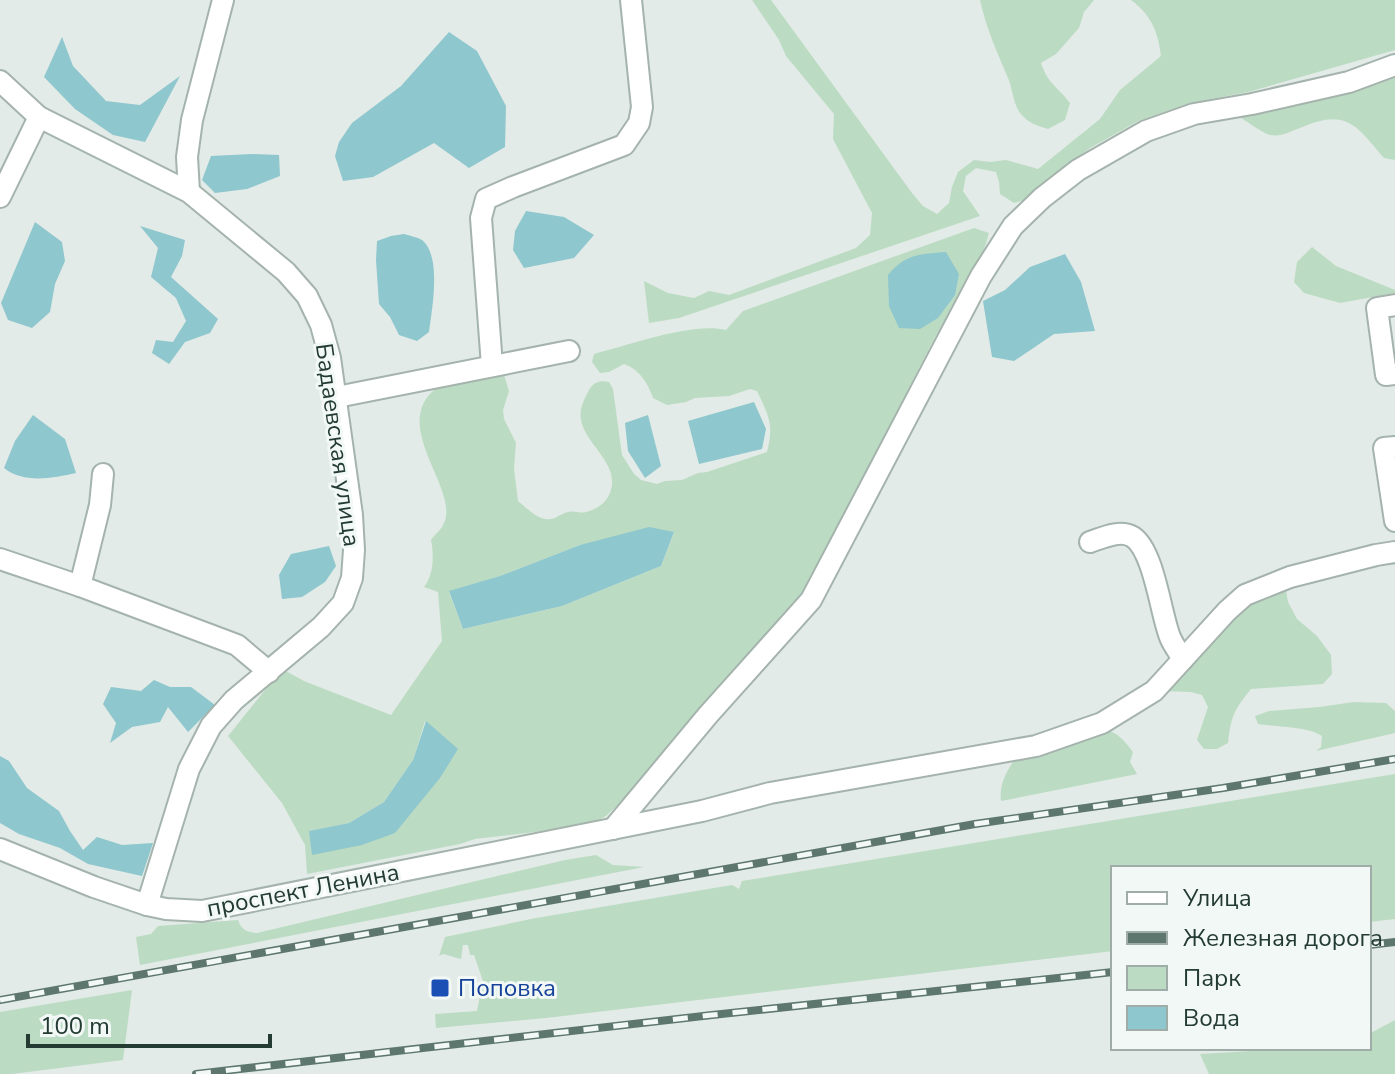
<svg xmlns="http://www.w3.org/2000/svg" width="1395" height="1074" font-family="'Nunito Sans',sans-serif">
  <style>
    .green { fill: #bcdbc3; fill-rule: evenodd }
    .water { fill: #8ec7cd }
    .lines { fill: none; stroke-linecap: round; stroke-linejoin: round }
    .minor-casing { stroke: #a5b3ad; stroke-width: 24 }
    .minor { stroke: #fff; stroke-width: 20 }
    .rail-casing { stroke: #5e776e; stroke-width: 8 }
    .rail { stroke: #f2f8f5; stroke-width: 5; stroke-dasharray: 15; stroke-linecap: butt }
    .transit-dot { fill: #1a4fb4; stroke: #f2f8f5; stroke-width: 3 }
    .labels { text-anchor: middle; stroke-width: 6; stroke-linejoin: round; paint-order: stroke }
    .street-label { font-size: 24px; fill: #233b33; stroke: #f2f8f5 }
    .transit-label { font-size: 24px; fill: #164399; stroke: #f2f8f5; text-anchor: start }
  </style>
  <rect width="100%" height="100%" fill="#e2ebe7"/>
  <g class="green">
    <path d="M752,0H771L912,193L923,206L937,214L949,203L952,187L958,172L974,160L990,162L1006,160L1038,169L1100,119L1120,90L1161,56C1158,31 1151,15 1131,0H1395V50L1248,92L1190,103L1138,121L1090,148L1024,200L1014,203L1000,194L999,182L996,172L976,168L966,176L963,191L980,216L679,318L649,323L644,281L668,293L694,298L709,291L729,295L856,248L870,235L872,213L833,139L834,114L786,56L779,40Z"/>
    <path d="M980,0H1094L1084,12L1079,28L1056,54L1041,63C1048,84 1057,86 1070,103L1065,120L1048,129C1038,126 1028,123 1021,114C1013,105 1013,89 1008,78C997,52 986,28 980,0Z"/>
    <path d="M1395,68V160L1384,158C1355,124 1346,108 1300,128C1289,132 1281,137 1270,135C1262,133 1241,117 1232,112Z"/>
    <path d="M974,228L989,233C979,273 951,307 932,343C891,421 854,502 815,581L802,600L629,794L606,816L593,823L527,833L475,839L460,844L307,874L305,845L282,803L228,736L282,669L304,681L391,715L442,641L438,592L424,587C434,575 434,554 431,540C434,535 441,530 443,525C463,491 385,424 439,386L497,370L504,375L509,391L503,410L504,419L516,443L514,469L518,501C527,508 538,521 551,519C557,518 562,513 568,512C575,510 580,514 586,512C597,509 605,504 610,493C621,464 586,446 581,420C579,410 584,399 589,390C594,382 600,380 609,382L613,389L622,455L634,474L641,480L657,484L665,481L682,480L698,473L707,472L767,452C774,425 769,416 757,391L750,389L729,396L695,398L686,402L667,405L653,398C648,383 639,369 624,364L609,372L600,373L592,362L594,354C630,345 692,322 726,330L743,311ZM674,533L661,566L562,606L463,629L449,592L500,576L580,545ZM425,721L457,749L362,845L310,831L349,823L384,802L413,760Z"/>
    <polygon points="1312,247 1336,266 1395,290 1395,293 1340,303 1304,293 1294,282 1297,262"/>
    <path d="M1286,591L1288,602L1297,619L1317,636L1331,655L1332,674L1323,684L1251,689C1234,710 1231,716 1228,743L1217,749H1204L1197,740L1208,707L1202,695L1191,692L1164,691L1242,612L1255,602Z"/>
    <path d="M1354,702L1386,703L1395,711V733L1316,751L1321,747L1322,736C1308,726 1277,727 1258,724L1255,716L1269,711L1319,707Z"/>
    <path d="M1104,729C1118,733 1124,740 1133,752L1130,762L1137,774L1001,801C999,785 1006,772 1015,759Z"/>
    <polygon points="1395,774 1395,919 1369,922 1369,868 1113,868 1113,951 546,1018 436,1028 435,1014 477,1011 483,981 474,955 470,955 468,945 463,945 461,959 443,954 439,956 445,937 536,918 732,885 739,889 742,881"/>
    <path d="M596,855L613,865L644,867L140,965L136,937L151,934L158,926L238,920C241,930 247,932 257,933L565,860Z"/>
    <polygon points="132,990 123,1060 12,1074 0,1074 0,1012"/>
    <polygon points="1395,1020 1395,1074 1209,1074 1200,1054 1303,1048 1369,1048 1369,1034"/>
  </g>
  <g class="water">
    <polygon points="449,32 477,51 506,106 505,147 469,168 434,143 373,177 343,181 335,156 339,142 352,123 401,86"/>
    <polygon points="62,37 73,66 106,101 140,105 180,76 145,142 113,135 75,109 44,77"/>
    <polygon points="252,154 279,155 280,176 247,189 215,193 202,180 211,156"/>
    <polygon points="526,211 564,217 594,235 574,258 524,268 513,250 515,231"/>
    <polygon points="35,222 62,242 65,261 55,284 50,312 32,328 8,320 1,303"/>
    <polygon points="140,226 185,240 182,256 171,277 218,319 210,333 185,342 169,364 152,353 156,340 173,342 186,321 176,298 151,277 158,248"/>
    <path d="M404,234C410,236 417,237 422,240C442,256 432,309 429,332L417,341L399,335L390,317L379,304L376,260L377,241L391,236Z"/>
    <path d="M946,252L959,274L955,295L938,318L920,329L899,328L889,306L888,275C905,254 920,254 946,252Z"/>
    <polygon points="1065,254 1081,282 1095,331 1054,334 1014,361 992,357 983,301 1005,290 1030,267"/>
    <polygon points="754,402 766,429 762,449 699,464 688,421"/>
    <path d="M33,415L65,439L76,473C53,478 24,484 4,468L15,441Z"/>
    <polygon points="648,415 661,466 645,478 628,451 625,423"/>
    <polygon points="649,527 674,532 661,566 562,606 463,629 449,591 500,576 580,545"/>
    <polygon points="329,546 336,566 325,582 302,597 282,599 279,575 291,554"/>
    <polygon points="154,680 170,687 191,687 215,705 188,732 168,707 160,722 132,727 110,743 116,723 103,704 111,687 141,691"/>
    <polygon points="426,721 458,749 440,778 395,833 362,845 312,855 309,831 349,823 384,802 413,760"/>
    <polygon points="0,756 9,761 27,788 59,811 70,831 83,850 97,837 122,845 153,843 142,876 88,864 60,848 19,834 0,823"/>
  </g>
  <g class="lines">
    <defs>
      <g id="minor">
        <polyline points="0,81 39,117 189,192 286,272 307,296 321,325 330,358 352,515 354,550 352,578 343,603 321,627 234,700 211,726 189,769 147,905"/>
        <polyline points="189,192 187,157 192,120 223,0"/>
        <polyline points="0,197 39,117"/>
        <polyline points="1395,305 1377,308 1386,375 1395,374"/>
        <polyline points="492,366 481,218 486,199 513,187 624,145 639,123 642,107 631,0"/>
        <polyline points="337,397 569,351"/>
        <polyline points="1395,447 1384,448 1395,521"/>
        <path d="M1090,542C1102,538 1120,529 1133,537C1154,551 1161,615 1170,637C1173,645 1179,652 1183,659"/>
        <polyline points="0,559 80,586 237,645 269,672"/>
        <polyline points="80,586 100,505 103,474"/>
        <polyline points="613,829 708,715 811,600 981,276 1013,226 1042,198 1078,170 1146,131 1194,114 1252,104 1349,82 1395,65"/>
        <polyline points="0,849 94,887 147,905 166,909 202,911 702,811 770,793 1036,746 1102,723 1154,691 1227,611 1245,595 1290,577 1376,555 1395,552"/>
      </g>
    </defs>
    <use href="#minor" class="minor-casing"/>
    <use href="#minor" class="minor"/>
    <defs>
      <g id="rail">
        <polyline points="1369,945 1395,942"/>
        <polyline points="0,1000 975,824 1223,788 1395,759"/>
        <polyline points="196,1074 712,1015 1113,972"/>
      </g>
    </defs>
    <use href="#rail" class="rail-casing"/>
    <use href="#rail" class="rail"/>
  </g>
  <rect class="transit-dot" x="430" y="978" width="20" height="20" rx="4"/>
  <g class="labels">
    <g class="street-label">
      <text transform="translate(338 445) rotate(82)" y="8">Бадаевская улица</text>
      <text transform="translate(303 890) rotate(-11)" y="8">проспект Ленина</text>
    </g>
    <g class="transit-label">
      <text x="458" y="996">Поповка</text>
    </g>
  </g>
  <rect x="1111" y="866" width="260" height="184" fill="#f2f8f5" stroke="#9faca7" stroke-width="2"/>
  <rect x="1127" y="892" width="40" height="12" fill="#ffffff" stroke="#9faca7" stroke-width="2"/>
  <text x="1183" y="906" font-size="24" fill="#233b33">Улица</text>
  <rect x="1127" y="932" width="40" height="12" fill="#5e776e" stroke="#9faca7" stroke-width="2"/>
  <text x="1183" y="946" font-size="24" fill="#233b33">Железная дорога</text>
  <rect x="1127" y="966" width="40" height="24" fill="#bcdbc3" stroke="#9faca7" stroke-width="2"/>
  <text x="1183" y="986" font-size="24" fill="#233b33">Парк</text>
  <rect x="1127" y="1006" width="40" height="24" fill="#8ec7cd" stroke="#9faca7" stroke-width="2"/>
  <text x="1183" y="1026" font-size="24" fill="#233b33">Вода</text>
  <path d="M28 1034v12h242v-12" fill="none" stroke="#233b33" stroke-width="4"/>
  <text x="40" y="1034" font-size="24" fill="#233b33" stroke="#f2f8f5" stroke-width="6" paint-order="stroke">100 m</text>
</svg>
